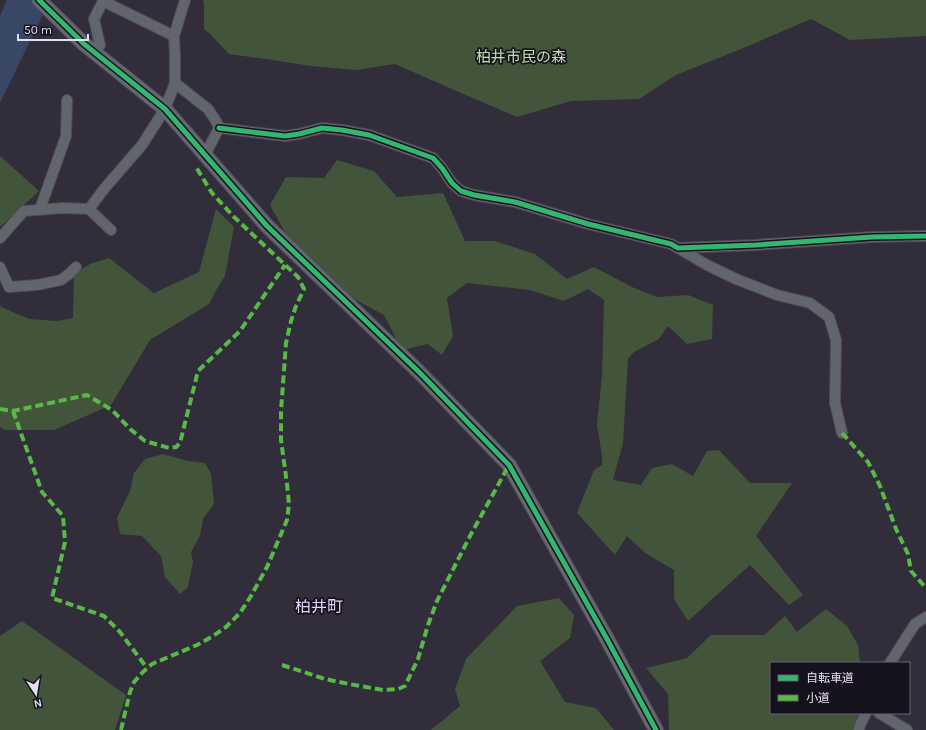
<svg xmlns="http://www.w3.org/2000/svg" width="926" height="730" font-family="Karla,'Noto Sans JP',sans-serif">
  <style>
    .forest { fill: #42553a }
    .water { fill: #384765 }
    .lines { fill: none; stroke-linecap: round; stroke-linejoin: round }
    .street-casing { stroke: #4e4a56; stroke-width: 12 }
    .secondary-casing { stroke: #4e4a56; stroke-width: 16 }
    .street { stroke: #62666c; stroke-width: 10 }
    .secondary { stroke: #646870; stroke-width: 14 }
    .quiet { stroke: #58b947; stroke-width: 4; stroke-dasharray: 8 4; stroke-linecap: butt }
    .cycleway-casing { stroke: #16121d; stroke-width: 8 }
    .cycleway { stroke: #33b770; stroke-width: 5 }
    .labels { text-anchor: middle; stroke-width: 3.5; stroke-linejoin: round; paint-order: stroke }
    .park-label { font-size: 15px; fill: #bbe2a8; stroke: #16121d }
    .neighbourhood-label { font-size: 16px; fill: #dfd5f6; stroke: #16121d }
  </style>
  <rect width="100%" height="100%" fill="#312d3a"/>
  <g class="forest">
    <polygon points="203,0 926,0 926,36 850,40 811,19 741,49 676,75 639,99 571,101 517,117 468,96 395,64 356,70 311,66 273,60 229,54 211,35 204,29 204,3"/>
    <polygon points="0,156 39,191 0,227"/>
    <polygon points="337,160 374,171 397,197 443,193 465,241 495,241 535,254 567,279 594,267 632,287 657,297 688,295 713,305 712,339 687,344 668,326 659,339 634,352 628,359 623,443 613,480 641,485 652,468 672,464 693,476 707,451 719,450 750,483 792,483 756,536 803,595 789,605 750,565 688,621 674,599 674,570 645,553 627,536 615,555 577,513 594,470 602,465 602,456 597,425 602,375 604,300 588,289 564,301 530,290 467,283 447,298 453,336 442,355 428,344 402,350 384,315 308,274 270,205 286,177 324,178"/>
    <polygon points="216,209 234,227 225,276 219,285 209,304 150,340 111,405 54,430 4,430 0,427 0,305 1,307 29,319 57,321 73,318 74,274 90,264 109,258 154,293 199,272"/>
    <polygon points="163,454 188,461 205,463 211,474 214,504 203,519 200,536 191,552 193,562 188,587 180,594 165,577 161,556 142,536 120,534 117,518 130,491 134,473 145,459"/>
    <polygon points="559,598 574,615 570,638 540,661 565,702 596,708 614,730 431,730 460,706 455,689 466,659 517,606"/>
    <polygon points="826,609 847,626 858,645 860,663 771,663 771,713 859,713 855,721 854,730 669,730 668,694 646,668 687,658 711,635 764,635 785,616 797,632"/>
    <polygon points="22,621 126,695 115,730 0,730 0,636"/>
  </g>
  <polygon class="water" points="7,0 50,0 0,103 0,16"/>
  <g class="lines">
    <defs>
      <g id="street">
        <polyline points="100,45 94,19 103,1 174,36"/>
        <polyline points="175,83 208,109 216,121 219,128 205,155"/>
        <polyline points="219,128 285,136 299,134 322,128 342,130 369,135 433,158 442,168 452,183 461,191 474,195 515,202 588,224 671,244 678,248 756,245 872,237 926,236"/>
        <polyline points="40,209 66,136 67,100"/>
        <polyline points="89,209 111,230"/>
        <polyline points="0,238 24,211 63,208 89,209 104,189 142,145 165,109 175,83 175,57 174,36 185,0"/>
        <polyline points="678,248 707,265 736,279 777,295 810,303 829,317 836,340 835,403 842,433"/>
        <polyline points="0,267 9,287 37,285 61,280 69,274 76,267"/>
        <polyline points="890,663 915,624 926,617"/>
        <polyline points="879,713 907,730"/>
        <polyline points="859,730 860,725 866,713"/>
      </g>
      <polyline id="secondary" points="39,0 84,44 165,109 267,226 420,373 509,465 607,639 656,730"/>
    </defs>
    <use href="#street" class="street-casing"/>
    <use href="#secondary" class="secondary-casing"/>
    <use href="#street" class="street"/>
    <use href="#secondary" class="secondary"/>
    <g class="quiet">
      <polyline points="0,409 13,411 87,395 112,410 130,429 145,441 169,448 176,447 180,443 198,371 240,331 285,265"/>
      <polyline points="13,411 42,492 63,516 65,542 52,598 104,616 120,632 147,668"/>
      <polyline points="842,433 868,462 880,486 896,529 908,554 911,571 926,588"/>
      <polyline points="282,665 325,679 349,684 383,690 398,689 405,686 418,659 428,625 437,601 470,536 509,465"/>
      <polyline points="121,730 130,692 134,682 143,672 152,664 197,645 213,636 226,627 240,613 251,596 267,567 287,520 289,504 287,484 281,440 281,411 286,343 291,321 296,306 304,289 298,277 234,217 212,193 196,167"/>
    </g>
    <defs>
      <g id="cycleway">
        <polyline points="39,0 84,44 165,109 267,226 420,373 509,465 607,639 656,730"/>
        <polyline points="219,128 285,136 299,134 322,128 342,130 369,135 433,158 442,168 452,183 461,191 474,195 515,202 588,224 671,244 678,248 756,245 872,237 926,236"/>
      </g>
    </defs>
    <use href="#cycleway" class="cycleway-casing"/>
    <use href="#cycleway" class="cycleway"/>
  </g>
  <g class="labels">
    <g class="park-label">
      <text x="521" y="62">柏井市民の森</text>
    </g>
    <g class="neighbourhood-label">
      <text x="319" y="612">柏井町</text>
    </g>
  </g>
  <rect x="770" y="662" width="140" height="52" fill="#16121d" stroke="#686471"/>
  <rect x="778" y="675" width="20" height="6" fill="#33b770" stroke="#686471"/>
  <text x="806" y="682" font-size="12" fill="#e4dff0">自転車道</text>
  <rect x="778" y="695" width="20" height="6" fill="#58b947" stroke="#686471"/>
  <text x="806" y="702" font-size="12" fill="#e4dff0">小道</text>
  <g transform="translate(36 694) rotate(168)" stroke="#16121d" stroke-width="3" paint-order="stroke">
  <path d="M0-3L7 15L0 10L-7 15Z" fill="#e4dff0"/>
  <text y="-6" font-size="11" font-weight="bold" text-anchor="middle" fill="#e4dff0">N</text>
  </g>
  <path d="M18 34v6h70v-6" fill="none" stroke="#e4dff0" stroke-width="2"/>
  <text x="24" y="34" font-size="12" fill="#e4dff0" stroke="#16121d" stroke-width="3" paint-order="stroke">50 m</text>
</svg>
